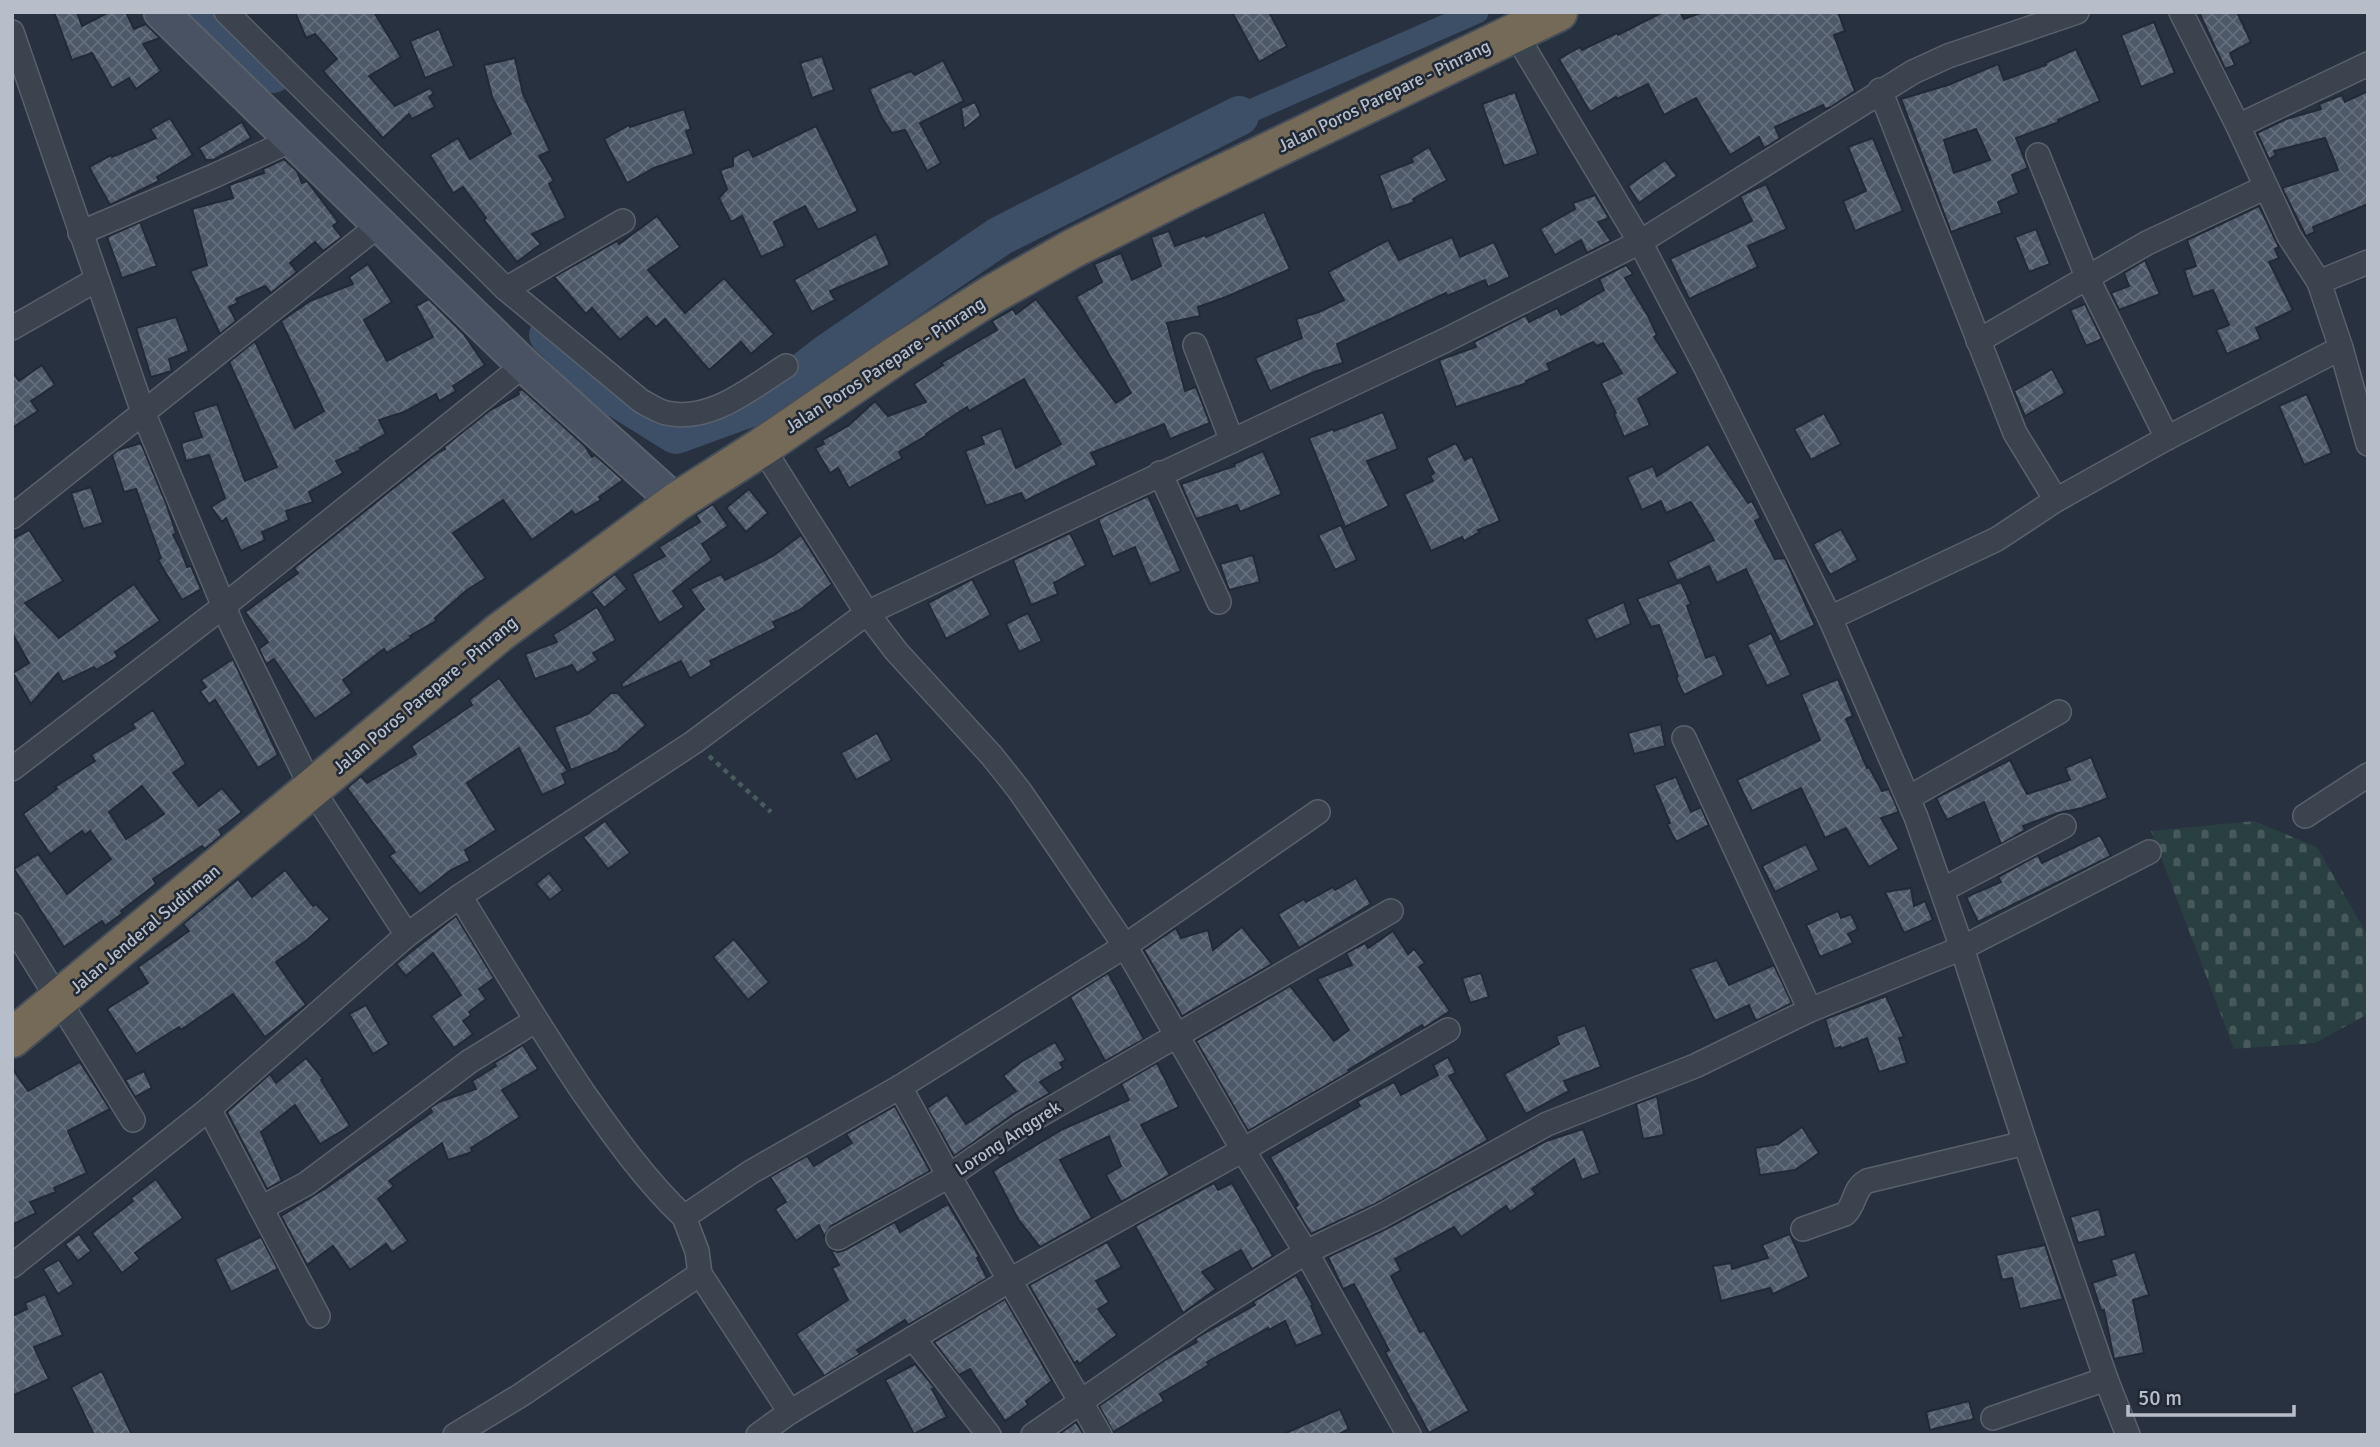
<svg xmlns="http://www.w3.org/2000/svg" width="2380" height="1447" font-family="Signika,sans-serif">
  <style>
    .cemetery { fill: url(#cemetery-stones) }
    .lines { fill: none; stroke-linecap: round; stroke-linejoin: round }
    .canal { stroke: #3d4e67; stroke-width: 23 }
    .river { stroke: #3d4e67; stroke-width: 40 }
    .building { fill: url(#building-cross-hatch); stroke: #222a37; stroke-width: 2; fill-rule: evenodd }
    .street-casing { stroke: #59616d; stroke-width: 26 }
    .secondary-casing { stroke: #59616d; stroke-width: 37 }
    .highway-casing { stroke: #464e5a; stroke-width: 42 }
    .path { stroke: #495c5f; stroke-width: 4.5; stroke-dasharray: 5 5; stroke-linecap: butt }
    .street { stroke: #3b434f; stroke-width: 23 }
    .secondary { stroke: #495262; stroke-width: 33 }
    .highway { stroke: #756a58; stroke-width: 38 }
    .labels { text-anchor: middle; stroke-width: 5; stroke-linejoin: round; paint-order: stroke }
    .street-label { font-size: 18px; fill: #b7beca; stroke: #202835 }
  </style>
  <defs>
    <pattern id="cemetery-stones" width="16" height="16" patternUnits="userSpaceOnUse" patternTransform="scale(1.75)"><rect width="16" height="16" fill="#2a3f41"/><path d="M2 7V4a2 2 0 0 1 4 0v3zM10 15v-3a2 2 0 0 1 4 0v3z" fill="#47595b"/></pattern>
    <pattern id="building-cross-hatch" width="8" height="8" patternUnits="userSpaceOnUse" patternTransform="scale(1.75)"><rect width="8" height="8" fill="#4d5868"/><path d="M0 0l8 8M0 8l8-8" fill="none" stroke="#646e7c"/></pattern>
  </defs>
  <rect width="100%" height="100%" fill="#27313f"/>
  <polygon class="cemetery" points="2254,821 2317,847 2368,936 2368,1014 2315,1043 2234,1049 2151,831"/>
  <g class="lines">
    <polyline class="canal" points="1239,116 1477,12"/>
    <g class="river">
      <polyline points="209,12 273,73"/>
      <polyline points="549,335 610,393 676,434 767,401 827,354 1000,236 1239,116"/>
    </g>
  </g>
  <g class="building">
    <polygon points="54,12 77,12 82,26 109,12 126,12 134,29 146,24 160,38 143,44 161,71 136,89 129,78 112,88 92,53 72,60"/>
    <polygon points="295,12 374,12 401,57 369,76 395,106 430,88 434,93 429,97 435,107 412,119 409,114 383,138 323,71 337,59 315,34 306,38"/>
    <polygon points="1232,12 1269,12 1287,46 1259,62"/>
    <polygon points="1663,12 1680,12 1684,19 1703,12 1838,12 1845,31 1834,35 1855,91 1831,107 1825,109 1823,105 1775,127 1780,138 1768,146 1764,148 1759,137 1730,155 1696,98 1664,115 1648,84 1617,99 1616,97 1590,112 1559,59 1580,47 1582,50 1617,33 1618,35"/>
    <polygon points="2199,12 2237,12 2251,42 2230,53 2235,65 2225,69"/>
    <polygon points="2154,22 2175,73 2141,87 2121,35"/>
    <polygon points="439,29 454,66 425,78 410,41"/>
    <path d="M2076,49L2100,101L2058,120L2059,122L2016,138L2028,168L2012,175L2019,193L1998,202L2002,213L1951,232L1901,99L1948,85L1998,64L2004,80L2046,65L2045,63ZM1976,129L1990,160L1954,173L1944,140Z"/>
    <polygon points="822,56 834,90 812,98 800,63"/>
    <polygon points="515,58 523,94 550,151 539,156 554,181 549,184 566,218 532,234 541,244 517,262 484,220 486,218 463,187 453,193 430,155 458,138 470,159 511,134 492,97 484,65"/>
    <polygon points="943,60 964,101 920,123 941,163 927,171 905,130 892,133 882,118 869,89 911,71 915,75"/>
    <polygon points="2368,91 2368,204 2313,227 2315,232 2306,236 2282,188 2338,170 2325,138 2274,151 2276,155 2269,159 2257,133 2286,119 2321,109 2319,104 2342,95 2345,102"/>
    <polygon points="1515,92 1538,154 1504,166 1482,104"/>
    <polygon points="975,102 981,116 964,129 961,108"/>
    <polygon points="684,109 691,129 686,131 694,154 654,168 627,183 604,139 629,125 630,127"/>
    <polygon points="170,118 193,155 157,177 159,181 110,205 89,167 111,155 112,157 156,138 150,129"/>
    <polygon points="242,122 251,138 213,160 206,160 199,148"/>
    <polygon points="816,126 858,211 818,230 805,206 774,222 785,246 761,257 742,216 731,222 719,198 727,189 720,170 733,166 733,157 749,149 753,157"/>
    <polygon points="1873,138 1903,211 1855,231 1843,201 1866,191 1848,147"/>
    <polygon points="1429,147 1447,180 1413,199 1415,202 1392,210 1379,175 1413,162 1411,158"/>
    <polygon points="284,159 297,171 302,183 307,181 338,222 333,226 342,237 323,251 315,242 290,263 297,272 271,293 265,286 236,299 238,303 229,307 236,321 220,334 190,271 207,265 192,209 233,198 229,185 264,173 263,169"/>
    <polygon points="1665,160 1677,176 1639,203 1628,186"/>
    <polygon points="1766,184 1787,229 1748,246 1758,267 1689,299 1670,259 1752,221 1740,196"/>
    <polygon points="1595,195 1609,218 1598,222 1611,241 1587,253 1581,240 1555,255 1540,229 1575,209 1573,203"/>
    <polygon points="2259,206 2279,247 2275,249 2279,258 2269,262 2293,310 2256,328 2261,339 2227,354 2216,330 2229,325 2213,290 2193,297 2184,270 2196,266 2187,240"/>
    <polygon points="1264,212 1290,269 1226,297 1198,307 1200,316 1167,323 1185,391 1196,387 1210,423 1170,439 1164,424 1091,453 1097,465 1025,501 1021,493 986,506 965,451 984,444 981,436 1001,428 1016,468 1061,444 1024,379 969,411 967,407 926,434 927,435 899,452 902,458 849,488 838,468 830,473 815,448 824,444 822,440 848,426 875,401 888,416 926,402 914,384 943,365 941,363 997,330 992,321 1013,309 1016,314 1036,299 1116,403 1131,393 1076,297 1102,282 1094,264 1121,253 1132,280 1161,266 1151,237 1169,231 1175,246 1205,235 1206,237"/>
    <polygon points="657,216 680,247 648,270 685,313 724,278 774,334 751,354 741,342 709,370 665,319 656,327 647,317 620,340 592,308 586,314 554,277 617,241 619,244"/>
    <polygon points="140,222 157,266 122,278 107,237"/>
    <polygon points="2036,229 2050,264 2029,272 2015,237"/>
    <polygon points="876,234 890,265 830,291 835,300 812,312 794,280"/>
    <polygon points="1452,237 1460,257 1494,242 1510,277 1488,287 1485,280 1447,296 1446,293 1337,344 1343,363 1314,372 1270,391 1255,358 1302,338 1296,319 1319,312 1344,300 1328,272 1388,240 1399,260"/>
    <polygon points="2145,260 2160,294 2119,310 2111,293 2129,286 2124,273"/>
    <polygon points="368,264 392,302 364,320 387,361 433,337 416,306 429,299 463,333 485,365 453,386 456,391 439,401 436,394 404,412 379,420 386,434 360,448 361,450 336,461 343,473 309,492 313,502 286,511 289,520 262,532 265,540 241,551 226,518 222,522 211,507 225,498 209,455 186,461 181,443 202,437 193,412 217,404 245,481 277,467 229,362 255,341 295,428 324,411 281,321 310,301 353,284 349,277"/>
    <polygon points="1626,265 1633,274 1625,278 1648,316 1657,335 1654,337 1678,373 1638,399 1650,425 1624,437 1614,414 1616,413 1601,383 1622,373 1603,343 1597,346 1593,342 1547,364 1550,370 1526,381 1527,383 1456,407 1439,360 1476,347 1474,342 1526,315 1529,322 1557,308 1561,315 1604,290 1599,279"/>
    <polygon points="2085,304 2102,339 2086,346 2070,310"/>
    <polygon points="176,317 189,351 169,359 172,371 151,377 136,328"/>
    <polygon points="42,365 55,385 31,401 38,411 12,428 12,372 19,381"/>
    <polygon points="2052,369 2065,393 2025,416 2014,391"/>
    <polygon points="522,389 585,446 592,457 595,455 623,480 599,497 601,500 575,515 572,511 532,540 503,500 453,533 486,578 467,590 435,618 436,621 410,636 412,637 387,653 384,649 343,680 352,693 315,719 274,659 266,664 259,649 268,642 245,612 298,573 294,568 436,454 445,449 444,447 489,411 519,394 518,391"/>
    <polygon points="2307,394 2332,453 2304,465 2279,406"/>
    <polygon points="1383,412 1398,449 1367,461 1389,506 1345,527 1309,438 1333,429 1334,431"/>
    <polygon points="1824,413 1841,444 1811,460 1794,429"/>
    <polygon points="141,443 166,503 176,533 173,535 180,548 187,567 191,566 201,589 182,600 158,560 161,558 136,489 124,492 112,455 118,450"/>
    <polygon points="1456,443 1465,460 1472,456 1500,521 1478,530 1480,532 1464,541 1462,537 1431,551 1404,494 1433,481 1430,476 1434,473 1426,458"/>
    <polygon points="1708,444 1748,503 1752,501 1761,518 1755,521 1775,559 1785,558 1815,625 1780,642 1746,569 1717,583 1709,566 1677,581 1668,562 1714,540 1691,502 1666,513 1661,501 1642,510 1627,477 1653,466 1657,476"/>
    <polygon points="1263,451 1282,494 1240,512 1237,505 1196,519 1181,484 1235,466 1234,464"/>
    <polygon points="91,487 103,523 83,529 71,493"/>
    <polygon points="749,489 768,513 746,532 726,508"/>
    <polygon points="1148,496 1181,571 1150,584 1135,547 1113,557 1098,519"/>
    <polygon points="713,504 728,526 702,544 712,560 673,591 684,607 659,623 632,574 665,556 659,547 700,522 696,515"/>
    <polygon points="1341,525 1357,560 1335,570 1318,535"/>
    <polygon points="1841,529 1858,560 1830,575 1813,544"/>
    <polygon points="29,530 63,581 25,603 59,638 134,584 160,621 115,652 118,657 96,670 94,667 63,682 58,673 31,704 13,673 29,663 12,633 12,539"/>
    <polygon points="1070,533 1086,565 1054,583 1058,594 1031,605 1013,560"/>
    <polygon points="801,535 832,584 800,610 773,622 776,628 710,661 712,665 690,678 681,661 623,688 621,684 704,609 690,589 721,574 725,580 773,556"/>
    <polygon points="1253,555 1260,582 1229,590 1220,564"/>
    <polygon points="615,574 627,589 604,608 591,592"/>
    <polygon points="972,579 991,615 946,639 928,603"/>
    <polygon points="1681,582 1691,604 1687,606 1706,658 1715,654 1724,675 1684,695 1676,678 1678,676 1659,625 1651,627 1637,599"/>
    <polygon points="1624,602 1631,624 1596,640 1586,619"/>
    <polygon points="597,607 616,640 593,653 598,660 577,673 572,665 535,679 525,654 557,642 553,635"/>
    <polygon points="1028,613 1042,641 1019,652 1006,624"/>
    <polygon points="1771,633 1791,675 1767,686 1747,645"/>
    <polygon points="233,659 278,755 258,768 215,700 209,704 200,691 206,687 201,680"/>
    <polygon points="499,678 568,771 562,774 566,784 542,795 519,748 467,783 496,830 465,850 470,861 451,870 420,894 389,856 395,852 347,788 361,776 367,783 416,754 411,746 472,705 469,700"/>
    <polygon points="1838,679 1853,716 1846,719 1867,768 1869,767 1882,791 1889,789 1899,812 1881,818 1899,849 1869,867 1846,828 1825,838 1801,788 1752,811 1737,780 1820,740 1801,694"/>
    <polygon points="611,693 618,693 646,725 617,751 571,770 554,727 588,714"/>
    <path d="M153,710L186,764L173,773L199,806L222,788L242,812L219,830L222,835L205,849L202,846L153,879L156,884L121,911L123,913L105,926L102,921L64,947L14,869L38,854L67,894L111,859L90,831L85,835L82,831L50,854L23,814L57,789L55,787L95,761L91,755L135,728L132,724ZM142,786L164,814L126,839L109,812Z"/>
    <polygon points="1661,724 1665,746 1634,754 1628,733"/>
    <polygon points="877,733 892,760 856,780 841,753"/>
    <polygon points="2091,757 2108,798 2082,808 2058,813 2023,826 2025,830 2001,844 1984,802 1947,820 1936,798 2010,760 2027,794 2070,780 2065,768"/>
    <polygon points="1676,777 1691,812 1701,807 1709,825 1676,842 1667,824 1670,823 1654,785"/>
    <polygon points="605,821 630,853 608,869 583,837"/>
    <polygon points="2100,835 2111,856 1978,922 1966,897 2001,882 1998,877 2038,855 2042,863"/>
    <polygon points="1806,844 1819,870 1775,892 1762,866"/>
    <polygon points="285,870 313,906 316,904 330,919 307,940 276,962 306,1005 265,1037 233,994 181,1030 179,1027 136,1054 107,1009 148,983 138,967 189,931 183,924 238,879 252,897"/>
    <polygon points="549,873 563,890 550,900 536,884"/>
    <polygon points="1356,878 1371,904 1299,948 1278,914 1304,899 1306,902 1333,887 1335,890"/>
    <polygon points="1911,888 1914,906 1925,901 1933,920 1904,933 1885,892"/>
    <polygon points="1838,911 1841,918 1851,914 1858,929 1848,934 1853,943 1820,957 1806,925"/>
    <polygon points="456,916 494,978 479,989 486,999 469,1012 471,1015 463,1021 473,1034 454,1048 431,1016 461,995 433,953 406,976 396,964"/>
    <polygon points="1242,927 1272,964 1182,1016 1144,950 1176,928 1181,938 1208,930 1213,950"/>
    <polygon points="1393,931 1408,954 1414,949 1425,963 1419,967 1450,1011 1424,1028 1422,1025 1397,1040 1348,1070 1349,1072 1248,1131 1196,1041 1290,986 1334,1041 1349,1030 1317,979 1352,965 1346,953 1365,943 1368,948"/>
    <polygon points="734,939 769,982 748,1000 713,957"/>
    <polygon points="1717,960 1729,985 1774,965 1792,1003 1756,1021 1749,1005 1715,1021 1690,969"/>
    <polygon points="1108,973 1144,1039 1105,1061 1070,997"/>
    <polygon points="1481,973 1489,997 1470,1003 1462,978"/>
    <polygon points="1886,996 1904,1037 1899,1038 1907,1063 1879,1072 1867,1038 1840,1049 1840,1047 1834,1049 1825,1019"/>
    <polygon points="366,1005 389,1044 373,1054 349,1014"/>
    <polygon points="1585,1025 1601,1067 1564,1081 1569,1091 1526,1114 1504,1074 1559,1044 1556,1036"/>
    <polygon points="1055,1042 1066,1060 1060,1063 1063,1068 1040,1082 1050,1093 1015,1113 954,1156 927,1108 947,1095 966,1124 1016,1091 1003,1076 1021,1062"/>
    <polygon points="523,1045 538,1069 502,1090 520,1117 471,1148 472,1152 448,1160 442,1143 389,1181 394,1186 378,1199 408,1241 392,1252 386,1244 350,1270 333,1246 307,1265 281,1216 326,1188 364,1161 432,1112 430,1108 439,1102 476,1089 472,1081 496,1066 494,1063"/>
    <polygon points="1448,1057 1456,1073 1449,1076 1488,1140 1375,1204 1311,1234 1295,1207 1298,1205 1270,1157 1360,1106 1357,1101 1394,1082 1401,1095 1438,1075 1433,1065"/>
    <polygon points="306,1058 323,1079 321,1080 350,1126 320,1144 295,1105 261,1132 282,1181 267,1189 227,1112 270,1074 276,1083"/>
    <polygon points="80,1062 110,1109 68,1131 87,1173 54,1188 56,1192 30,1202 36,1213 12,1225 12,1068 28,1091"/>
    <polygon points="1157,1063 1179,1107 1141,1125 1170,1175 1121,1202 1106,1175 1121,1166 1109,1136 1060,1160 1092,1218 1040,1247 1018,1219 993,1171 1063,1129 1129,1100 1121,1084"/>
    <polygon points="144,1071 152,1088 135,1097 125,1080"/>
    <polygon points="1657,1096 1664,1135 1643,1139 1636,1104"/>
    <polygon points="895,1106 930,1171 831,1226 824,1236 819,1225 796,1241 775,1209 786,1202 770,1177 807,1156 814,1166 852,1143 846,1134"/>
    <polygon points="1802,1127 1819,1153 1795,1170 1760,1175 1755,1148 1778,1144"/>
    <polygon points="1583,1129 1600,1173 1582,1180 1574,1159 1532,1189 1536,1194 1510,1212 1506,1206 1461,1237 1454,1227 1395,1259 1401,1270 1391,1276 1420,1332 1424,1330 1469,1411 1429,1433 1385,1352 1389,1350 1354,1284 1343,1289 1328,1257 1388,1228 1546,1141"/>
    <polygon points="156,1179 183,1218 135,1253 140,1259 122,1273 92,1233 133,1201 131,1198"/>
    <polygon points="1214,1183 1218,1190 1232,1183 1273,1256 1252,1269 1241,1250 1202,1272 1216,1289 1183,1313 1135,1226"/>
    <polygon points="948,1204 979,1256 977,1258 987,1278 908,1325 905,1320 857,1350 860,1354 824,1376 796,1334 848,1300 832,1268 839,1265 831,1250 838,1252 845,1250 895,1222 900,1232"/>
    <polygon points="2099,1209 2106,1236 2078,1243 2070,1217"/>
    <polygon points="79,1234 91,1251 78,1261 65,1244"/>
    <polygon points="1790,1234 1809,1277 1773,1294 1770,1288 1721,1301 1713,1266 1731,1263 1732,1269 1768,1258 1762,1245"/>
    <polygon points="261,1237 278,1269 231,1292 215,1259"/>
    <polygon points="1107,1242 1122,1267 1096,1281 1109,1302 1098,1309 1117,1335 1079,1364 1077,1361 1074,1363 1029,1285"/>
    <polygon points="2045,1245 2063,1299 2020,1309 2012,1278 2002,1280 1996,1255"/>
    <polygon points="2135,1252 2149,1295 2133,1300 2144,1353 2114,1359 2104,1310 2101,1310 2092,1283 2116,1275 2111,1260"/>
    <polygon points="59,1260 74,1284 58,1294 43,1269"/>
    <polygon points="1296,1275 1313,1305 1311,1306 1323,1334 1296,1346 1285,1321 1269,1330 1268,1328 1207,1362 1209,1365 1160,1394 1164,1401 1113,1432 1099,1406 1165,1360 1197,1342 1195,1339 1203,1334 1255,1305 1253,1302"/>
    <polygon points="45,1294 63,1335 34,1347 49,1379 12,1396 12,1316 27,1309 25,1303"/>
    <polygon points="1005,1299 1052,1381 1026,1401 1028,1405 1005,1421 970,1369 959,1375 934,1342"/>
    <polygon points="915,1364 935,1388 932,1389 947,1417 914,1434 885,1380"/>
    <polygon points="102,1371 132,1435 94,1435 71,1387"/>
    <polygon points="1969,1401 1974,1419 1930,1430 1926,1412"/>
    <polygon points="1340,1409 1349,1429 1337,1435 1281,1435"/>
    <polygon points="1076,1422 1084,1435 1058,1435"/>
  </g>
  <g class="lines">
    <defs>
      <g id="street">
        <path d="M226,12L506,289L641,401C649,405 657,411 666,413C711,423 751,388 786,366"/>
        <polyline points="2181,12 2238,126 2289,236 2319,282 2341,348 2368,444"/>
        <polyline points="12,32 143,412 232,626 312,789 407,935"/>
        <polyline points="1515,33 1640,242 1705,366 1830,618 1916,817 1962,948 2025,1143 2106,1379 2128,1435"/>
        <polyline points="1880,90 2015,433 2056,500"/>
        <polyline points="2238,126 2368,64"/>
        <polyline points="2038,155 2088,279 2167,438"/>
        <polyline points="80,233 216,175 292,140"/>
        <polyline points="2319,282 2368,262"/>
        <polyline points="506,289 623,221"/>
        <polyline points="12,328 96,280"/>
        <polyline points="1978,341 2147,243 2266,187"/>
        <polyline points="1195,345 1232,441"/>
        <polyline points="762,447 867,613 896,651 992,756 1019,790 1059,848 1125,946 1243,1150 1306,1252 1381,1216 1547,1124 1695,1066 1810,1010 1962,948 2149,852"/>
        <polyline points="1160,473 1219,602"/>
        <polyline points="12,517 379,225"/>
        <polyline points="1830,618 1997,539 2056,500 2167,438 2341,348"/>
        <polyline points="1684,738 1810,1010"/>
        <polyline points="12,769 224,606 524,365"/>
        <polyline points="1908,798 2059,712"/>
        <path d="M1318,812L1125,946L900,1087L751,1172L684,1217C645,1180 614,1136 583,1092C540,1028 500,962 460,896L694,742L867,613L1446,340L1640,242L1913,72L1948,56L2077,12"/>
        <polyline points="2305,816 2368,775"/>
        <polyline points="1942,890 2064,826"/>
        <polyline points="12,925 133,1120"/>
        <polyline points="900,1087 949,1176 1100,1435"/>
        <polyline points="209,1109 261,1208 306,1184 470,1061 535,1021"/>
        <polyline points="261,1208 318,1316"/>
        <polyline points="684,1217 697,1251 700,1274"/>
        <path d="M1803,1229L1845,1214C1856,1204 1853,1189 1867,1181L2025,1143"/>
        <polyline points="838,1238 949,1176 1023,1125 1391,911"/>
        <polyline points="12,1266 209,1109 407,935 460,896"/>
        <polyline points="913,1338 989,1435"/>
        <polyline points="1993,1418 2106,1379"/>
        <polyline points="455,1435 521,1395 700,1274 790,1412"/>
        <polyline points="758,1435 790,1412 1010,1280 1243,1150 1448,1030"/>
        <polyline points="1033,1435 1201,1318 1306,1252 1409,1435"/>
      </g>
      <polyline id="secondary" points="161,12 524,365 676,502"/>
      <polyline id="highway" points="12,1038 500,632 676,502 762,447 898,354 991,295 1072,249 1183,193 1558,12"/>
    </defs>
    <use href="#street" class="street-casing"/>
    <use href="#secondary" class="secondary-casing"/>
    <use href="#highway" class="highway-casing"/>
    <polyline class="path" points="709,756 771,812"/>
    <use href="#street" class="street"/>
    <use href="#secondary" class="secondary"/>
    <use href="#highway" class="highway"/>
  </g>
  <g class="labels">
    <g class="street-label">
      <text transform="translate(1384 96) rotate(-26)" y="6">Jalan Poros Parepare - Pinrang</text>
      <text transform="translate(885 365) rotate(-33)" y="6">Jalan Poros Parepare - Pinrang</text>
      <text transform="translate(425 695) rotate(-40)" y="6">Jalan Poros Parepare - Pinrang</text>
      <text transform="translate(145 929) rotate(-40)" y="6">Jalan Jenderal Sudirman</text>
      <text transform="translate(1008 1138) rotate(-33)" y="6">Lorong Anggrek</text>
    </g>
  </g>
  <rect width="2380" height="1447" fill="none" stroke="#b7beca" stroke-width="28"/>
  <path d="M2128 1405v10h166v-10" fill="none" stroke="#b7beca" stroke-width="3.5"/>
  <text x="2138" y="1405" font-size="21" fill="#b7beca" stroke="#202835" stroke-width="5" paint-order="stroke">50 m</text>
</svg>
